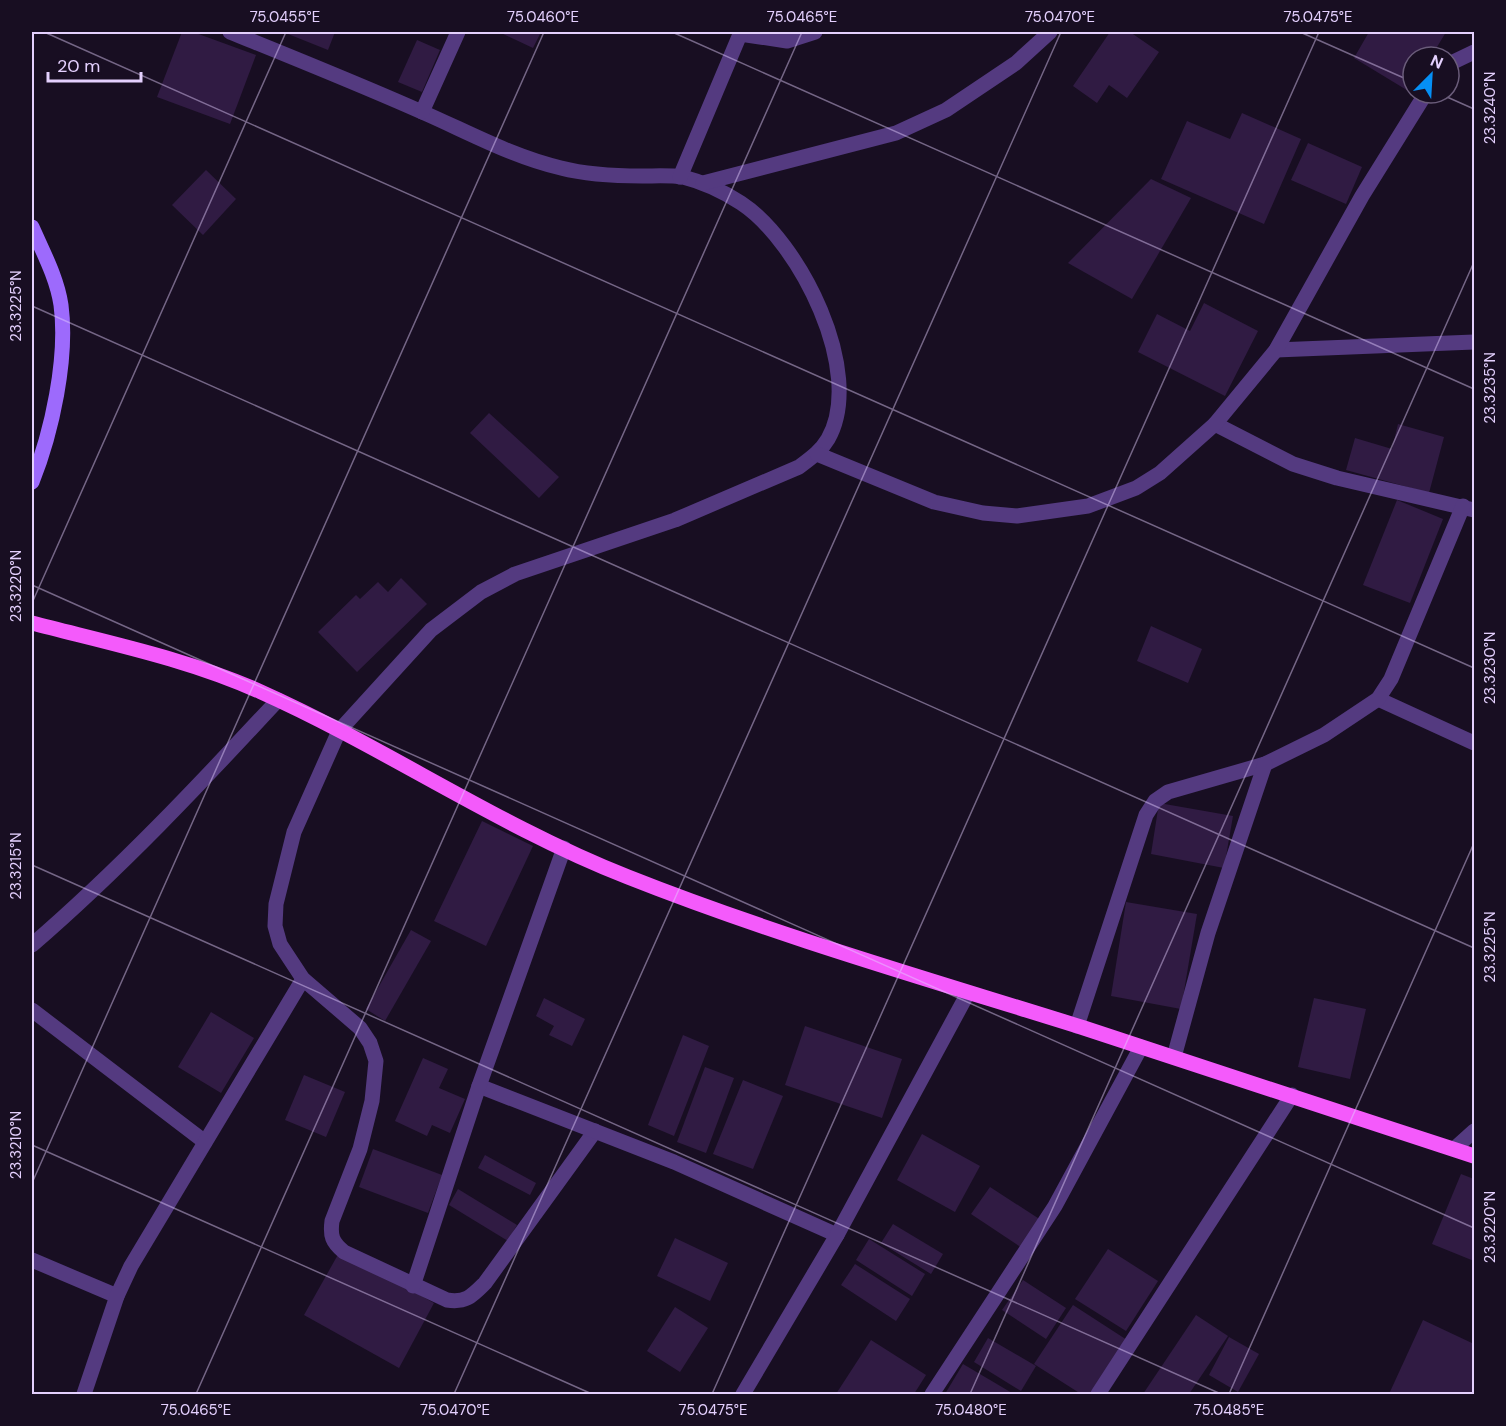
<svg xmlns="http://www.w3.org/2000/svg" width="1506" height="1426" font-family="'DM Sans',sans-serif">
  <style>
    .building { fill: #301b43 }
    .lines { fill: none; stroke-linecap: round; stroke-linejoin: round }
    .street { stroke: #543a80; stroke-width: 15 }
    .secondary { stroke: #9d6afc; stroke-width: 15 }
    .primary { stroke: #f45afb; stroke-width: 15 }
    .ticks { fill: none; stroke: #e4d0fe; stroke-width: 1.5; stroke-opacity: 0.45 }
    .neatline { fill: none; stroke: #e4d0fe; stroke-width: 2 }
    .ticks-label { font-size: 15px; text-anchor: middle; fill: #e4d0fe }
  </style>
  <rect width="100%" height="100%" fill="#180e22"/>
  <g class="building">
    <polygon points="182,32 193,32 256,55 230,124 157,97"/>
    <polygon points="283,32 335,32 328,50"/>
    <polygon points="499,32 541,32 533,48"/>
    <polygon points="1110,32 1130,32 1159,52 1127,98 1109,85 1097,103 1073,86"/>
    <polygon points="1369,32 1446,32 1431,57 1413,57 1413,87 1410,92 1354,58"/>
    <polygon points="417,40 440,50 422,92 398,82"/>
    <polygon points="1242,113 1301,139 1264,224 1161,179 1187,121 1230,139"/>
    <polygon points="1308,143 1362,167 1346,204 1291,180"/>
    <polygon points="206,170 236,199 203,235 172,205"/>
    <polygon points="1151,179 1191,198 1132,299 1068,263"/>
    <polygon points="1204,303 1258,331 1225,396 1138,352 1157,314 1190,331"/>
    <polygon points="489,413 559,477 539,498 470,433"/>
    <polygon points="1398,424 1444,437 1429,493 1346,470 1355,438 1392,449"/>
    <polygon points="1397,500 1443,519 1410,603 1363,585"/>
    <polygon points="401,578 427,604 357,672 318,632 356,595 360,599 378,582 388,592"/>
    <polygon points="1151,626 1202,649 1188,683 1137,661"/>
    <polygon points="1159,803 1233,816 1224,868 1151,854"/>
    <polygon points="482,821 533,846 486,946 434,921"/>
    <polygon points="1126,902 1197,914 1181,1009 1111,996"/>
    <polygon points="411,930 431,941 385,1021 366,1009"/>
    <polygon points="544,998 585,1019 572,1046 549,1035 554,1026 536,1016"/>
    <polygon points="1314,998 1366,1009 1350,1079 1298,1067"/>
    <polygon points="211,1012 254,1038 221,1093 178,1067"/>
    <polygon points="805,1026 902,1059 882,1118 785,1085"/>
    <polygon points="683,1035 709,1046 674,1136 648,1125"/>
    <polygon points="423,1058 448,1069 439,1088 465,1099 450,1133 432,1125 427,1136 395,1121"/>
    <polygon points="705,1067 734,1078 706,1153 677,1142"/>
    <polygon points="304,1075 345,1092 326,1137 285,1120"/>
    <polygon points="743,1080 783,1096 753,1169 713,1154"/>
    <polygon points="922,1134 980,1166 955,1212 897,1180"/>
    <polygon points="373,1149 442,1175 428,1213 359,1187"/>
    <polygon points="485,1155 536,1183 530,1195 478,1168"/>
    <polygon points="1461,1174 1474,1179 1474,1261 1432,1244"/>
    <polygon points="990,1187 1044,1222 1025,1250 971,1214"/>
    <polygon points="458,1189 517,1225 508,1241 449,1205"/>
    <polygon points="893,1224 943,1254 931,1274 881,1243"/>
    <polygon points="675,1238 728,1263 710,1301 657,1276"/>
    <polygon points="869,1239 925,1274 912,1296 856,1260"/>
    <polygon points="1108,1249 1158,1281 1126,1331 1075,1299"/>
    <polygon points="340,1251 434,1303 399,1368 304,1315"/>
    <polygon points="855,1264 910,1299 896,1321 841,1285"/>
    <polygon points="1023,1280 1066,1308 1046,1339 1002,1310"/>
    <polygon points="1073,1305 1127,1340 1091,1394 1081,1394 1034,1364"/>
    <polygon points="675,1307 708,1328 680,1372 647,1351"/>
    <polygon points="1196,1315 1228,1336 1189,1394 1143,1394"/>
    <polygon points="1423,1320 1474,1344 1474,1394 1389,1394"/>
    <polygon points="1229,1337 1259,1354 1238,1392 1209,1375"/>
    <polygon points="988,1338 1036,1366 1021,1391 974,1362"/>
    <polygon points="871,1340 926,1375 914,1394 836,1394"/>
    <polygon points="963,1364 1012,1393 1012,1394 945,1394"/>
  </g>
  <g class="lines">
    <g class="street">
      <path d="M230,32C294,58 359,84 422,112C468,132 513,157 561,168C588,175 615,176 642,176C655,176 670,175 683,177C703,182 724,192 741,203C799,241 866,372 828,439C821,451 811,458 799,467L675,520L515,574L481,592L431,630L339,731L294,832L276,904L275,926L280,944L303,979L360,1028L370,1043L376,1061L372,1101L360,1149L332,1221C330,1236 332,1242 344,1252L447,1300C466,1303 472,1296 485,1283L595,1131"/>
      <polyline points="740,34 787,41 815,32"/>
      <polyline points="1449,64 1474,52"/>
      <polyline points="422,112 458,32"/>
      <polyline points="680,177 741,32"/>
      <polyline points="703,183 896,133 946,110 1016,63 1050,32"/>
      <polyline points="1276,350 1474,342"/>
      <polyline points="1215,424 1293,464 1337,478 1474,510"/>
      <polyline points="817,454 934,502 983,513 1017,516 1088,506 1136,488 1160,473 1215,424 1276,350 1362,196 1426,93"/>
      <polyline points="1378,699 1474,743"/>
      <path d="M32,945C120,869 199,785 278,700"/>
      <polyline points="32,1010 205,1142"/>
      <polyline points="1077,1026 1146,815 1155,801 1168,792 1265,764 1324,735 1378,699 1391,679 1463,506"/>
      <polyline points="1174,1057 1208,933 1265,764"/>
      <polyline points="479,1086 674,1162 837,1235"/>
      <polyline points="1454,1149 1474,1131"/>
      <polyline points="32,1260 117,1296"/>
      <polyline points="413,1286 479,1086 564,848"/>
      <polyline points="84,1394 117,1296 131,1266 303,979"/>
      <polyline points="743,1394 837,1235 968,993"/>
      <polyline points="932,1394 1055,1206 1141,1047"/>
      <polyline points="1098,1394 1292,1095"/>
    </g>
    <path class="secondary" d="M32,227C43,252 57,278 61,305C68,358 52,432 32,482"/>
    <path class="primary" d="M32,623C109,643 188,659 261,692C386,748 500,827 628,877C777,936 931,980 1084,1028C1215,1070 1344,1114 1474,1156"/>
  </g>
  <path class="ticks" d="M44,32L1474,668M672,32L1474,389M1300,32L1413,82M1438,93L1474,109M32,306L1474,948M32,585L1474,1228M32,603L286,32M32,865L1221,1394M32,1145L592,1394M32,1183L544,32M196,1394L802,32M454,1394L1061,32M712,1394L1319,32M970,1394L1474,262M1229,1394L1474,843"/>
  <rect width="1506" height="1426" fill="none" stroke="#180e22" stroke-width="66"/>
  <g transform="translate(1431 75) rotate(24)"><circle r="28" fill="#180e22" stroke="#6a5c7a" stroke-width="1.5"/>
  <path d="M0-4.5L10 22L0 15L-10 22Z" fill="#058ff5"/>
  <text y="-9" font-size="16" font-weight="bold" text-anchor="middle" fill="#e4d0fe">N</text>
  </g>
  <path d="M48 72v9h93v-9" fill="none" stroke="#e4d0fe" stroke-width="3"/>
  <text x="57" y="72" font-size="18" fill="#e4d0fe" stroke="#180e22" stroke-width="4.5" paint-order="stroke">20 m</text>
  <rect x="33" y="33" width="1440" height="1360" class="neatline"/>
  <g class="ticks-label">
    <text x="285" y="22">75.0455°E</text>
    <text x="543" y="22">75.0460°E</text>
    <text x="802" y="22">75.0465°E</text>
    <text x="1060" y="22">75.0470°E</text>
    <text x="1318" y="22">75.0475°E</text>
    <text transform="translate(1490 108) rotate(-90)" y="5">23.3240°N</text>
    <text transform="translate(16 306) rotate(-90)" y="5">23.3225°N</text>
    <text transform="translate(1490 388) rotate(-90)" y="5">23.3235°N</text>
    <text transform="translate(16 586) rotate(-90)" y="5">23.3220°N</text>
    <text transform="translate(1490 668) rotate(-90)" y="5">23.3230°N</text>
    <text transform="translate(16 866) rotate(-90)" y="5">23.3215°N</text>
    <text transform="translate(1490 947) rotate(-90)" y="5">23.3225°N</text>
    <text transform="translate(16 1145) rotate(-90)" y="5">23.3210°N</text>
    <text transform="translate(1490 1227) rotate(-90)" y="5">23.3220°N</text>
    <text x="196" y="1415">75.0465°E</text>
    <text x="455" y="1415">75.0470°E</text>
    <text x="713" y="1415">75.0475°E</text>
    <text x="971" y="1415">75.0480°E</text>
    <text x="1229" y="1415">75.0485°E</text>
  </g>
</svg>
